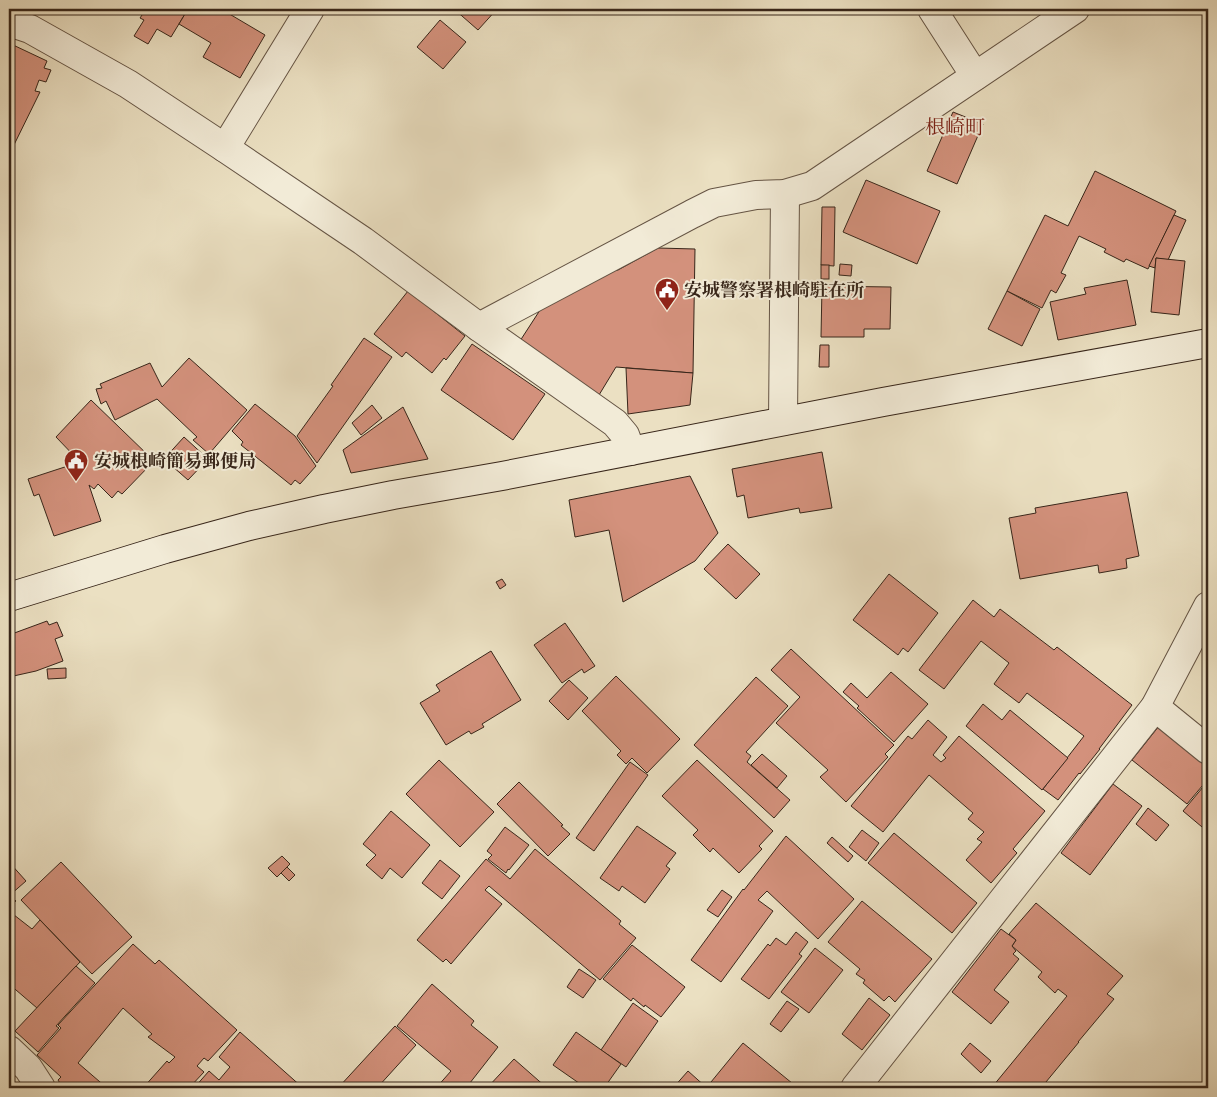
<svg xmlns="http://www.w3.org/2000/svg" width="1217" height="1097" font-family="'IM FELL English','Noto Serif JP',serif">
  <style>
    .building { fill: #d3917c; stroke: #38261a }
    .lines { fill: none; stroke-linecap: round; stroke-linejoin: round }
    .street-casing { stroke: #655444; stroke-width: 30 }
    .secondary-casing { stroke: #38261a; stroke-width: 30 }
    .street { stroke: #f2ebd7; stroke-width: 28 }
    .secondary { stroke: #f2ebd7; stroke-width: 28 }
    .labels { text-anchor: middle; stroke-width: 4; stroke-linejoin: round; paint-order: stroke }
    .poi-label { font-size: 18px; font-weight: bold; fill: #38261a; stroke: #f2ebd7; text-anchor: start }
    .quarter-label { font-size: 20px; fill: #7a1f14; stroke: #f2ebd7 }
  </style>
  <rect width="100%" height="100%" fill="#ebe0c2"/>
  <filter id="stains"><feTurbulence type="fractalNoise" baseFrequency=".004" numOctaves="4"/><feColorMatrix values="0 0 0 0 .2 0 0 0 0 .09 0 0 0 0 .02 0 0 0 .5 -.17"/></filter>
  <radialGradient id="worn" r=".72"><stop offset=".6" stop-color="#630" stop-opacity="0"/><stop offset="1" stop-color="#630" stop-opacity=".3"/></radialGradient>
  <g class="building">
    <polygon points="146,9 188,9 171,37 157,29 148,44 134,36 144,20 140,18"/>
    <polygon points="188,9 221,9 265,35 240,78 203,57 211,43 179,24"/>
    <polygon points="454,9 497,9 478,30"/>
    <polygon points="440,20 466,42 443,69 417,47"/>
    <polygon points="9,39 12,41 11,44 47,61 44,68 51,70 46,82 39,80 35,91 40,92 9,155"/>
    <polygon points="953,112 983,124 957,184 927,171"/>
    <polygon points="1095,171 1176,211 1148,269 1126,259 1124,262 1104,252 1106,249 1079,236 1061,273 1066,275 1056,293 1051,290 1042,308 1007,291 1045,215 1068,226"/>
    <polygon points="866,180 940,211 917,264 843,232"/>
    <polygon points="822,207 835,207 834,266 821,265"/>
    <polygon points="1174,215 1186,220 1168,260 1156,258 1155,268 1149,266"/>
    <polygon points="658,248 695,249 693,373 616,367 599,395 518,344 542,307 604,271 618,270"/>
    <polygon points="1156,258 1185,261 1179,315 1151,312"/>
    <polygon points="840,264 852,265 851,276 839,275"/>
    <rect x="821" y="265" width="8" height="14"/>
    <polygon points="1127,280 1136,325 1058,340 1050,302 1086,294 1084,288"/>
    <polygon points="822,286 891,287 890,329 864,329 864,337 821,337"/>
    <polygon points="408,291 465,336 446,360 444,358 432,373 406,352 402,357 374,334"/>
    <polygon points="1007,291 1040,309 1022,346 988,329"/>
    <polygon points="364,338 392,357 317,463 297,436 333,386 331,385"/>
    <polygon points="472,344 545,394 513,440 441,390"/>
    <polygon points="820,345 829,345 829,367 819,367"/>
    <polygon points="189,358 247,410 209,454 193,440 197,437 157,399 115,420 106,401 101,404 96,389 102,388 100,384 150,363 162,387"/>
    <polygon points="626,368 693,373 690,405 628,414"/>
    <polygon points="91,400 151,458 149,460 152,463 122,494 118,491 112,498 98,484 94,489 89,485 101,521 54,536 39,494 34,496 28,479 80,462 56,437"/>
    <polygon points="255,404 295,436 316,466 300,484 295,480 291,485 241,445 243,442 232,431"/>
    <polygon points="372,405 382,418 361,435 352,423"/>
    <polygon points="403,407 428,459 351,473 343,450"/>
    <polygon points="184,437 208,459 188,480 164,459"/>
    <polygon points="822,452 832,508 800,513 799,508 748,518 744,495 737,497 732,469"/>
    <polygon points="690,476 718,533 695,561 623,602 609,530 575,537 569,500"/>
    <polygon points="1127,492 1139,556 1126,559 1127,568 1099,573 1098,565 1020,579 1009,518 1036,513 1035,508"/>
    <polygon points="728,544 760,574 736,599 704,569"/>
    <polygon points="889,574 938,613 908,652 903,648 898,655 853,620"/>
    <polygon points="502,579 506,585 500,589 496,582"/>
    <polygon points="973,600 994,617 1000,609 1054,650 1057,647 1132,705 1099,749 1100,749 1080,774 1079,773 1058,800 1043,789 1084,736 1027,693 1019,703 994,684 1009,663 981,641 944,689 919,670"/>
    <polygon points="47,621 49,625 57,622 63,636 55,639 63,661 36,671 9,677 9,635"/>
    <polygon points="565,623 595,666 584,673 582,669 562,683 534,645"/>
    <polygon points="791,649 894,745 885,754 888,757 846,802 820,777 828,770 776,723 800,697 771,670"/>
    <polygon points="491,651 521,700 482,724 484,727 471,734 469,731 446,745 420,703 440,691 436,685"/>
    <polygon points="66,668 66,678 48,679 47,669"/>
    <polygon points="891,672 928,704 894,742 857,708 859,706 843,692 851,683 867,698"/>
    <polygon points="616,676 680,739 647,773 632,758 626,764 617,755 621,751 582,711"/>
    <polygon points="756,677 788,706 746,752 751,756 747,762 790,800 774,818 694,745"/>
    <polygon points="569,680 588,698 568,720 549,701"/>
    <polygon points="983,704 1002,720 1010,710 1068,758 1042,790 966,726"/>
    <polygon points="928,720 947,737 933,755 941,762 946,758 943,755 959,736 1045,811 1013,849 1017,853 991,883 966,860 982,842 977,839 984,832 968,819 973,813 929,775 883,832 851,806 908,736 912,739"/>
    <polygon points="1163,721 1208,758 1208,779 1187,804 1132,760"/>
    <polygon points="762,754 787,776 777,788 751,765"/>
    <polygon points="439,760 494,812 460,847 406,794"/>
    <polygon points="697,760 773,831 759,846 762,849 739,873 713,848 710,852 693,835 698,830 662,796"/>
    <polygon points="630,762 648,775 594,851 576,838"/>
    <polygon points="1208,781 1208,832 1183,811"/>
    <polygon points="519,782 563,825 561,826 570,834 548,856 497,804"/>
    <polygon points="1113,784 1142,806 1090,875 1061,853"/>
    <polygon points="1148,808 1169,825 1156,841 1136,824"/>
    <polygon points="391,811 430,845 402,878 390,868 382,879 366,865 376,855 363,844"/>
    <polygon points="637,826 676,853 666,866 670,869 645,903 622,886 619,891 600,878"/>
    <polygon points="505,827 529,845 509,870 508,869 506,873 488,859 492,855 487,851"/>
    <polygon points="862,830 879,843 866,861 849,847"/>
    <polygon points="894,833 977,903 952,933 868,863"/>
    <polygon points="786,836 854,899 818,939 767,891 758,900 773,911 721,982 691,960 743,889 744,890"/>
    <polygon points="832,837 853,856 848,862 827,843"/>
    <polygon points="535,849 621,921 619,924 636,938 600,980 489,886 485,890 502,904 451,964 446,959 443,962 417,940 486,859 510,879"/>
    <polygon points="282,856 290,864 277,877 268,868"/>
    <polygon points="440,860 460,876 442,899 422,883"/>
    <polygon points="9,862 26,881 10,895 16,901 9,907"/>
    <polygon points="61,862 132,937 92,974 21,900"/>
    <polygon points="287,867 295,875 289,881 281,873"/>
    <polygon points="722,890 732,897 718,917 707,910"/>
    <polygon points="862,901 932,959 895,1002 889,996 884,1001 863,983 865,980 856,974 860,969 828,942"/>
    <polygon points="1036,903 1123,976 1107,994 1114,999 1078,1042 1079,1042 1041,1088 997,1088 993,1086 1067,996 1058,989 1055,993 1038,977 1042,972 1012,946 1016,940 1009,934"/>
    <polygon points="9,911 32,929 40,920 80,962 37,1008 9,984"/>
    <polygon points="1001,929 1016,940 1012,946 1016,951 1013,954 1019,959 994,990 1009,1002 991,1024 952,992"/>
    <polygon points="796,932 808,942 799,954 802,956 769,999 741,979 768,944 770,946 776,938 786,945"/>
    <polygon points="133,944 155,964 159,960 237,1030 208,1061 204,1058 197,1066 204,1072 189,1088 143,1088 167,1061 169,1063 175,1057 148,1037 152,1034 123,1008 78,1063 107,1088 63,1088 58,1080 61,1077 37,1055 61,1028 58,1025"/>
    <polygon points="632,945 685,987 661,1017 645,1005 644,1007 633,998 631,1001 603,979"/>
    <polygon points="815,948 843,970 809,1013 781,992"/>
    <polygon points="76,966 95,983 56,1026 59,1028 38,1052 15,1031"/>
    <polygon points="579,969 596,980 583,998 567,987"/>
    <polygon points="432,984 474,1021 471,1025 498,1047 466,1088 436,1088 451,1071 397,1026"/>
    <polygon points="869,998 890,1015 862,1050 842,1034"/>
    <polygon points="787,1001 799,1009 781,1032 770,1024"/>
    <polygon points="633,1003 658,1021 626,1067 601,1050"/>
    <polygon points="395,1026 416,1045 377,1088 338,1088"/>
    <polygon points="240,1032 303,1088 194,1088 209,1071 219,1080 230,1067 219,1057"/>
    <polygon points="576,1032 621,1064 604,1088 586,1088 553,1065"/>
    <polygon points="743,1043 798,1088 718,1088 711,1082"/>
    <polygon points="970,1043 991,1061 981,1073 961,1054"/>
    <polygon points="514,1059 547,1088 487,1088"/>
    <polygon points="688,1071 707,1088 673,1088"/>
    <polygon points="9,1076 19,1088 9,1088"/>
  </g>
  <g class="lines">
    <defs>
      <g id="street">
        <polyline points="932,9 975,76"/>
        <polyline points="9,22 30,29 128,84 225,148 363,241 479,327 615,423 625,435 631,451"/>
        <polyline points="225,148 310,9"/>
        <polyline points="479,327 692,214 714,203 756,195 785,194 812,186 1075,9"/>
        <polyline points="783,421 785,194"/>
        <polyline points="1155,707 1208,750"/>
        <polyline points="9,1050 28,1068 41,1088"/>
        <polyline points="855,1088 1155,707 1208,606"/>
      </g>
      <polyline id="secondary" points="9,597 165,549 249,526 324,509 393,495 502,476 883,402 1208,343"/>
    </defs>
    <use href="#street" class="street-casing"/>
    <use href="#secondary" class="secondary-casing"/>
    <use href="#street" class="street"/>
    <use href="#secondary" class="secondary"/>
  </g>
  <defs>
    <symbol id="civic-pin" viewBox="-11 -11 22 30"><path d="M0 17L-7.5 6A9.5 9.5 0 1 1 7.5 6Z" fill="#8f2418" stroke="#f2ebd7"/><path d="M-.6-6.5H3V-4.5H.6V-3L4-1V1h2V6H-6V1h2V-1L-.6-3ZM-1.2 2.5V6h2.4V2.5Z" fill="#fff"/></symbol>
  </defs>
  <g fill-rule="evenodd">
    <use href="#civic-pin" x="653" y="276" width="28" height="38"/>
    <use href="#civic-pin" x="62" y="447" width="28" height="38"/>
  </g>
  <g class="labels">
    <g class="poi-label">
      <text x="684" y="296">安城警察署根崎駐在所</text>
      <text x="94" y="467">安城根崎簡易郵便局</text>
    </g>
    <g class="quarter-label">
      <text x="955" y="134">根崎町</text>
    </g>
  </g>
  <rect width="1217" height="1097" fill="none" stroke="#ebe0c2" stroke-width="30"/>
  <rect x="10" y="10" width="1197" height="1077" fill="none" stroke="#38261a" stroke-width="2.5"/>
  <rect x="15" y="15" width="1187" height="1067" fill="none" stroke="#38261a"/>
  <rect width="100%" height="100%" filter="url(#stains)"/>
  <rect width="100%" height="100%" fill="url(#worn)"/>
</svg>
